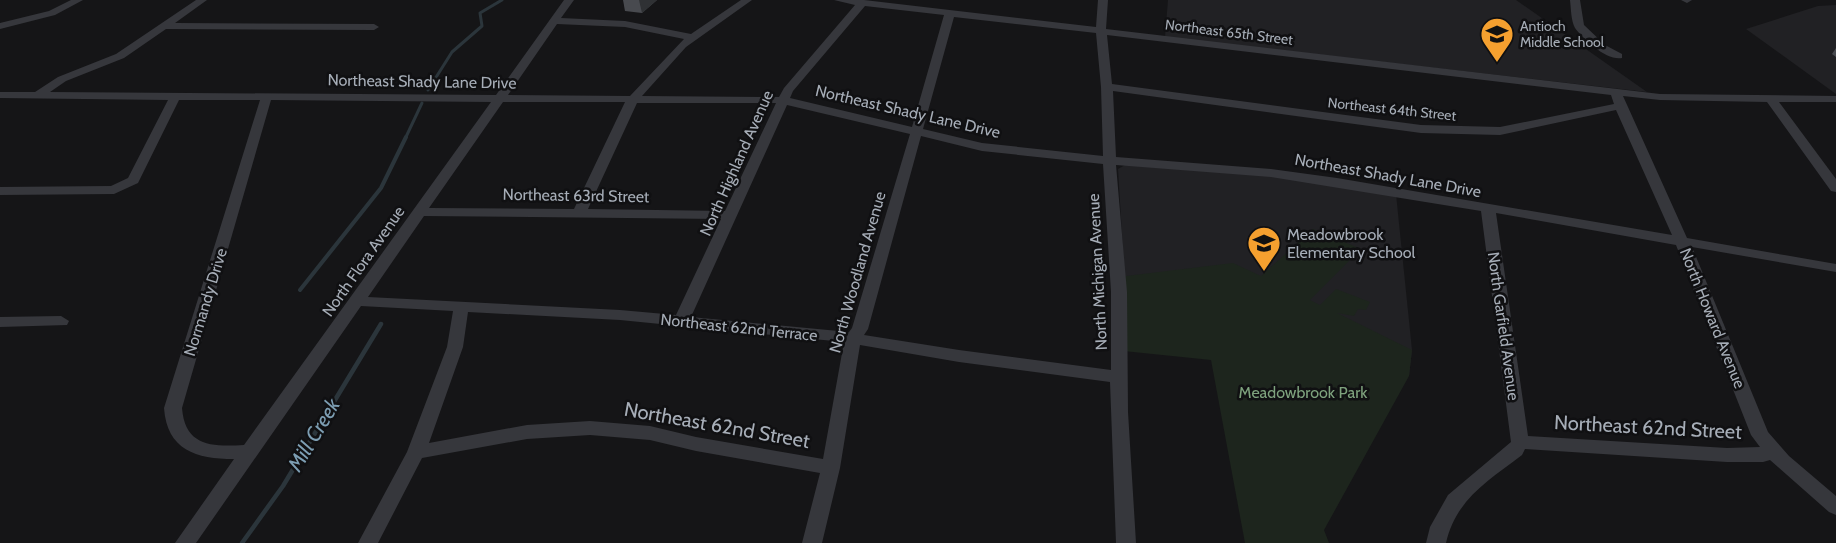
<svg xmlns="http://www.w3.org/2000/svg" width="1836" height="543" font-family="Cabin,sans-serif">
  <style>
    .built { fill: #212124 }
    .green { fill: #1d251d }
    .lines { fill: none; stroke-linecap: round; stroke-linejoin: round }
    .stream-far2 { stroke: #2b353b; stroke-width: 3 }
    .stream-far1 { stroke: #2b353b; stroke-width: 4 }
    .stream { stroke: #2b353b; stroke-width: 4.5 }
    .minor { fill: #36373c; fill-rule: evenodd }
    .wall { fill: #484a4f }
    .shaded-wall { fill: #2f3134 }
    .labels { text-anchor: middle; stroke-width: 5; stroke-linejoin: round; paint-order: stroke }
    .far-poi-label { font-size: 14px; fill: #a6adb7; stroke: #101012; text-anchor: start }
    .far-street-label { font-size: 14px; fill: #a6adb7; stroke: #101012 }
    .street-label { font-size: 16px; fill: #a6adb7; stroke: #101012 }
    .poi-label { font-size: 16px; fill: #a6adb7; stroke: #101012; text-anchor: start }
    .park-label { font-size: 16px; fill: #7ea27d; stroke: #101012 }
    .near-street-label { font-size: 20px; fill: #a6adb7; stroke: #101012 }
    .near-water-label { font-size: 21px; font-style: italic; fill: #7d9eb3; stroke: #101012 }
  </style>
  <rect width="100%" height="100%" fill="#151517"/>
  <g class="built">
    <polygon points="1168,0 1516,0 1647,92 1165,37"/>
    <polygon points="1836,5 1836,94 1746,29 1818,6"/>
    <polygon points="1125,165 1281,177 1396,194 1412,350 1409,376 1129,350 1118,169"/>
  </g>
  <polygon class="green" points="1313,229 1361,249 1310,300 1320,305 1336,289 1370,302 1366,310 1358,309 1354,316 1337,313 1412,350 1409,376 1324,530 1329,543 1245,543 1211,360 1114,350 1118,277 1233,263 1261,276"/>
  <g class="lines">
    <g class="stream-far2">
      <polyline points="428,90 452,52 482,26 480,13 502,0"/>
      <polyline points="405,139 422,103"/>
    </g>
    <polyline class="stream-far1" points="300,290 381,188 406,137"/>
    <polyline class="stream" points="242,543 283,486 381,324"/>
    <g class="minor">
      <polygon points="71,0 83,0 55,15 0,29 0,23 49,11"/>
      <path d="M196,0H207L175,23L374,24L379,27L374,30L166,29L124,58L66,81L50,92L496,95L564,0H574L561,18L625,21L691,34L741,0H752L686,47L642,96L779,97L784,88L855,5L834,0H864L1096,27L1098,0H1108L1106,29L1660,94L1836,96V102H1779L1836,179V192L1831,191L1767,102L1660,100L1623,96L1687,238L1836,264V272L1692,247L1768,432L1789,456L1836,496V515L1829,512L1770,460L1763,462H1727L1525,449L1522,455C1488,481 1456,499 1446,543H1426L1430,527L1448,495L1511,442L1481,211L1271,177L1116,165L1127,292L1128,412L1136,543H1116L1110,382L959,362L860,345L840,468L822,543H802L820,473L696,451L650,440L590,435L527,439L422,458L378,543H358L407,452L447,347L453,311L361,306L196,543H175L234,459C196,459 167,450 164,408L260,100H179L138,183L114,194L0,195V187L111,186L128,178L168,100L0,98V92H35L58,77L116,54ZM865,6L944,15L912,127L790,98L793,91ZM954,17L1096,33L1101,87L1103,156L982,143L923,129ZM557,24L625,27L684,39L630,96L508,95ZM1107,35L1611,95L1614,104L1500,127L1421,125L1112,84ZM1113,91L1421,133L1500,135L1616,110L1672,235L1337,178L1271,169L1116,157ZM271,100L491,102L244,445C211,447 185,446 182,408ZM503,102H625L574,209L429,208ZM637,103H776L725,211L588,209ZM787,105L910,134L852,328L849,332L691,317ZM921,136L982,151L1103,164L1111,292V370L959,350L864,335L868,329ZM1496,213L1676,245L1751,435L1760,447L1727,448L1528,436ZM424,216L721,219L676,315L620,310L368,297ZM468,312L620,320L844,342L823,459L696,437L650,426L590,421L527,425L429,443L463,347Z"/>
      <path d="M1570,0H1580L1584,25L1605,45L1622,54V58C1607,61 1584,40 1575,28C1571,21 1571,8 1570,0Z"/>
      <polygon points="1681,0 1692,0 1687,3"/>
      <polygon points="61,316 69,321 67,325 0,327 0,317"/>
    </g>
  </g>
  <g class="wall">
    <polygon points="623,0 657,0 642,13 625,11"/>
    <polygon points="1836,48 1836,57 1832,54"/>
  </g>
  <polygon class="shaded-wall" points="639,0 657,0 642,13"/>
  <defs>
    <symbol id="school-pin" viewBox="-11 -11 22 30"><path d="M0 17L-7.5 6A9.5 9.5 0 1 1 7.5 6Z" fill="#f5a02f" stroke="#101012"/><path d="M0-5L7-2L0 1L-7-2ZM-4 1L0 2.5L4 1V4Q0 6-4 4Z" fill="#111"/></symbol>
  </defs>
  <g fill-rule="evenodd">
    <use href="#school-pin" x="1478" y="15" width="38" height="52"/>
    <use href="#school-pin" x="1245" y="224" width="38" height="52"/>
  </g>
  <g class="labels">
    <g class="far-poi-label">
      <text x="1520" y="31">Antioch<tspan x="1520" dy="16">Middle School</tspan></text>
    </g>
    <g class="far-street-label">
      <text transform="translate(1229 32) rotate(7)" y="5">Northeast 65th Street</text>
      <text transform="translate(1392 109) rotate(6)" y="5">Northeast 64th Street</text>
    </g>
    <g class="street-label">
      <text transform="translate(422 81) rotate(1)" y="6">Northeast Shady Lane Drive</text>
      <text transform="translate(908 111) rotate(13)" y="6">Northeast Shady Lane Drive</text>
      <text transform="translate(736 163) rotate(-66)" y="6">North Highland Avenue</text>
      <text transform="translate(1388 175) rotate(10)" y="6">Northeast Shady Lane Drive</text>
      <text transform="translate(576 195) rotate(1)" y="6">Northeast 63rd Street</text>
      <text transform="translate(363 261) rotate(-55)" y="6">North Flora Avenue</text>
      <text transform="translate(857 272) rotate(-74)" y="6">North Woodland Avenue</text>
      <text transform="translate(1097 272) rotate(-93)" y="6">North Michigan Avenue</text>
      <text transform="translate(205 302) rotate(-73)" y="6">Normandy Drive</text>
      <text transform="translate(1713 318) rotate(68)" y="6">North Howard Avenue</text>
      <text transform="translate(1504 326) rotate(82)" y="6">North Garfield Avenue</text>
      <text transform="translate(739 327) rotate(6)" y="6">Northeast 62nd Terrace</text>
    </g>
    <g class="poi-label">
      <text x="1287" y="240">Meadowbrook<tspan x="1287" dy="18">Elementary School</tspan></text>
    </g>
    <g class="park-label">
      <text x="1303" y="398">Meadowbrook Park</text>
    </g>
    <g class="near-street-label">
      <text transform="translate(717 425) rotate(10)" y="7">Northeast 62nd Street</text>
      <text transform="translate(1648 427) rotate(3)" y="7">Northeast 62nd Street</text>
    </g>
    <g class="near-water-label">
      <text transform="translate(314 435) rotate(-59)" y="7">Mill Creek</text>
    </g>
  </g>
</svg>
